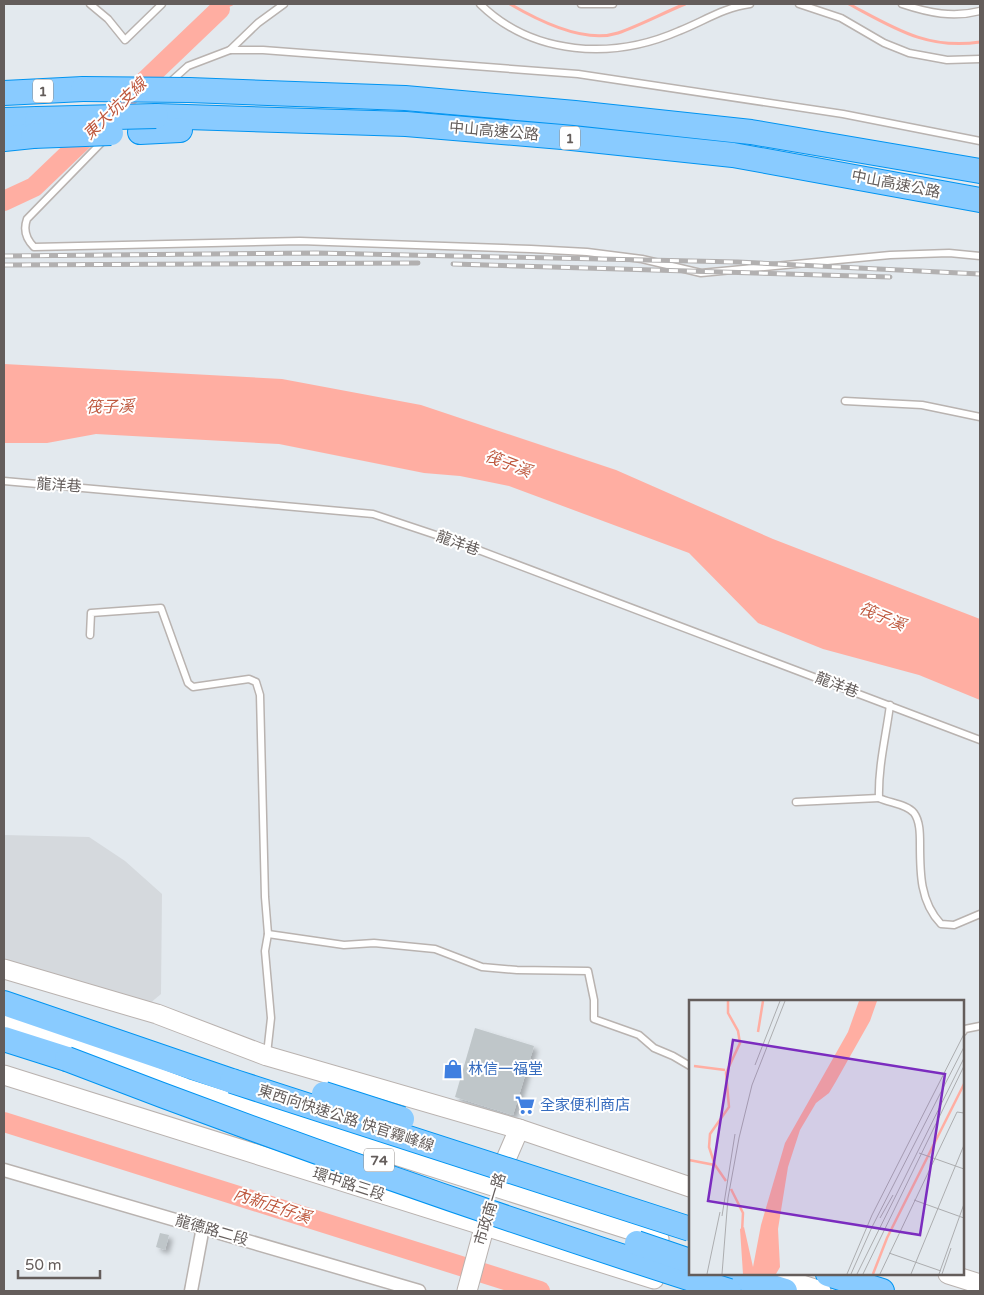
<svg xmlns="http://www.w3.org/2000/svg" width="984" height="1295" font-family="'Varela Round','Noto Sans TC',sans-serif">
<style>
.industrial{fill:#d5d9dd}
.water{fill:#ffaea2}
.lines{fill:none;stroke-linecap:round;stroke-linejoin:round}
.stream{stroke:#ffaea2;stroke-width:3}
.river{stroke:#ffaea2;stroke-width:20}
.building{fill:#bfc6c9;filter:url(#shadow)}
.lane-casing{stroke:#b9b3b0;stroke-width:9}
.street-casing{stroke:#b9b3b0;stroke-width:15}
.secondary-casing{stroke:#b9b2af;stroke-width:21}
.highway-casing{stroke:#0094f1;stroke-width:26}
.lane{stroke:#fff;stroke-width:6}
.street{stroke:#fff;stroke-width:12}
.secondary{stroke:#fff;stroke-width:19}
.highway{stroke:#89cbff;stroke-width:24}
.rail-casing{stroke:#b2b0b0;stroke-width:5}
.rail{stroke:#fff;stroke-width:3;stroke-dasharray:9;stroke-linecap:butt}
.highway-bridge-casing{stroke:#0094f1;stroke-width:26;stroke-linecap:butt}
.highway-bridge{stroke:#89cbff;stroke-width:24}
.labels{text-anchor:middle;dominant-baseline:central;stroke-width:4;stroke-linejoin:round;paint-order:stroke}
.shield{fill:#fff;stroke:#928e8c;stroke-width:1}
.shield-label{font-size:14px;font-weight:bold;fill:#645d5b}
.street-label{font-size:15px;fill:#645d5b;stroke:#fff}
.shop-label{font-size:15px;fill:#366cbe;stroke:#fff;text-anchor:start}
.water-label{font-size:16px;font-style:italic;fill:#be583e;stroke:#fff}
.inset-river{fill:none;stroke:#ffaea2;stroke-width:2.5}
.inset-road{fill:none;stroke:#acadaf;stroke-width:1}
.view{fill:#7b2cbf;fill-opacity:0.15;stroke:#7b2cbf;stroke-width:2.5}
.inset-edge{fill:none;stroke:#645d5b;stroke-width:2.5}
</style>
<defs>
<filter id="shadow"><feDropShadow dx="4" dy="4" stdDeviation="2.5" flood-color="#0004"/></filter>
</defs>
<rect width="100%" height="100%" fill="#e3e9ee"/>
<polygon class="industrial" points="4,835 89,837 125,861 162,894 161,994 143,1009 4,969"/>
<polygon class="water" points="4,364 282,379 421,405 616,470 773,539 980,619 980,700 919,675 823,649 758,623 689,553 509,486 460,476 424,473 279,444 96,434 47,443 4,443"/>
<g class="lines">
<g class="stream">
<polyline points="220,4 220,9 232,4"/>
<path d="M510 4C539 21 584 44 618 33 641 25 663 13 685 4"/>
<path d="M849 4C894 28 927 50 980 42"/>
</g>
<g class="river">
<polyline points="4,201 34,187 220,9"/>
<polyline points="4,1122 540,1291"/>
</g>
</g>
<g class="building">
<polygon points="475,1028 534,1046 513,1115 455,1097"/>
<polygon points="160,1233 169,1235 165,1250 156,1247"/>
</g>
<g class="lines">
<defs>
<g id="lane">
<polyline points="90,4 108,19 125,40 162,4"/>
<path d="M480 4C533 56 613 60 679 31 702 22 725 7 750 4"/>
<polyline points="581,4 613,4"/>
<polyline points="799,4 841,18 884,43 909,53 947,60 980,59"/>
<path d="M902 4C929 13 953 18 980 11"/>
<polyline points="230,50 263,50 578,74 843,114 980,141"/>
<polyline points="169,83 188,66 230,50 258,23 284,4"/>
<path d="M103 141 27 219C23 230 26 239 34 247L300 241 531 249 587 252 642 259 701 273 890 255 949 253 980 256"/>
<polyline points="845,401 922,405 980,417"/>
<polyline points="4,481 373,514 460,543 980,740"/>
<polyline points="90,635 91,613 161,608 188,683 193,687 249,679 256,682 260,695 265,897 268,934 265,951 271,1018 267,1054"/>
<path d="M890 705C886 736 878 767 879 798 889 803 907 804 914 813 920 821 920 834 920 844 920 873 920 902 941 924L954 925 980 914"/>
<polyline points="796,802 879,798"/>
<polyline points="268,934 344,945 374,943 435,949 482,967 517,970 588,971 594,1000 594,1019 639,1035 654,1048 673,1056 690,1066"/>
<polyline points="963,1032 965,1029 980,1026"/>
</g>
<g id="street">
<polyline points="4,1170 419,1291"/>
<polyline points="191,1291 203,1227"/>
</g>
<g id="secondary">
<polyline points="4,969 157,1014 267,1056 519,1129 690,1187"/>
<polyline points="4,1020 185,1088 659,1239"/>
<polyline points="4,1075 654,1279"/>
<polyline points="497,1180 519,1129"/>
<polyline points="768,1274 821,1291"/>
<polyline points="948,1274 980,1284"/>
<polyline points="467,1291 487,1217"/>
</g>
<g id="highway">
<polyline points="189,90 405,98 575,113 751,132 980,171"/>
<polyline points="4,93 83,89"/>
<polyline points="156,116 406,124 562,137 733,155 980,200"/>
<polyline points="4,120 37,119"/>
<polyline points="140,132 180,130"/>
<polyline points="4,139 33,136"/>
<polyline points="4,1003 232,1081"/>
<polyline points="4,1039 67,1059"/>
<polyline points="731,1274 785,1291"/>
<polyline points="828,1274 882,1291"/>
</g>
</defs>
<use href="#lane" class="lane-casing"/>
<use href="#street" class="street-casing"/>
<use href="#secondary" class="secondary-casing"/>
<use href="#highway" class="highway-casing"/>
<use href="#lane" class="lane"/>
<use href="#street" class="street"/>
<use href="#secondary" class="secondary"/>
<use href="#highway" class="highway"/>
<defs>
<g id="rail">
<polyline points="4,256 317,253 738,262 980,274"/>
<polyline points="453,264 890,277"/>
<polyline points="4,265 418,263"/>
</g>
</defs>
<use href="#rail" class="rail-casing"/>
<use href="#rail" class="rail"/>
<defs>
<g id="highway-bridge">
<polyline points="83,89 189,90"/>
<polyline points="37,119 156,116"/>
<polyline points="33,136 111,133"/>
<path d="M67 1059C285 1143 506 1220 729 1291"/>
<polyline points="232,1081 690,1229"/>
<polyline points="324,1094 402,1119"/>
<polyline points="637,1243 690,1261"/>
</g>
</defs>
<use href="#highway-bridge" class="highway-bridge-casing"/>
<use href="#highway-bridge" class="highway-bridge"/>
</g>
<defs>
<symbol id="shop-bare" viewBox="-9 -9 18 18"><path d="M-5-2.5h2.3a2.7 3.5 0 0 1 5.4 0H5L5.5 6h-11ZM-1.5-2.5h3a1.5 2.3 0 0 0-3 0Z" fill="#3f7fe0" stroke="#fff" stroke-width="2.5" paint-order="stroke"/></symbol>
<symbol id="supermarket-bare" viewBox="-9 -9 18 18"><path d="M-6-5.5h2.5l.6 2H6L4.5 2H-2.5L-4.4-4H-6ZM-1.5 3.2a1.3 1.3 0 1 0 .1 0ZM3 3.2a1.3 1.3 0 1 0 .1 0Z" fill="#3f7fe0" stroke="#fff" stroke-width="2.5" paint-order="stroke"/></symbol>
</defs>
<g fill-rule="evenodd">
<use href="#shop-bare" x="439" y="1055" width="28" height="28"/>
<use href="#supermarket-bare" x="511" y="1091" width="28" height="28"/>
</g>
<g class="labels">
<g class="shield">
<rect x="33" y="79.5" width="20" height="23" rx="4"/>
<rect x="560" y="126.5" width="20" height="23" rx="4"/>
<rect x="364" y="1148.5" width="30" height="23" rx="4"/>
</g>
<g class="shield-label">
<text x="43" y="91">1</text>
<text x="570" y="138">1</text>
<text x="379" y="1160">74</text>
</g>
<g class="street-label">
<text transform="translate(494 131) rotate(5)">中山高速公路</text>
<text transform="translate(896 184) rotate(11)">中山高速公路</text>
<text transform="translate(59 485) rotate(4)">龍洋巷</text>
<text transform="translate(458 543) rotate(20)">龍洋巷</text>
<text transform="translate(837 685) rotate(21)">龍洋巷</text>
<text transform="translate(346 1118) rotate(18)">東西向快速公路 快官霧峰線</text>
<text transform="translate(349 1184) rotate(18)">環中路三段</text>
<text transform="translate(490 1209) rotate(-73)">市政南一路</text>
<text transform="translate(212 1230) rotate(16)">龍德路二段</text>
</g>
<g class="shop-label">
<text x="468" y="1069">林信一福堂</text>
<text x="540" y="1105">全家便利商店</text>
</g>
<g class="water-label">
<text transform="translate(115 109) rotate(-44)">東大坑支線</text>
<text transform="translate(110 407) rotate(-1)">筏子溪</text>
<text transform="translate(508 464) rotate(21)">筏子溪</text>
<text transform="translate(882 617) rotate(23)">筏子溪</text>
<text transform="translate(272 1206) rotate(18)">內新庄仔溪</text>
</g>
</g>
<g transform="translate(689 1000)">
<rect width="275" height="275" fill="#e3e9ee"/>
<path d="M170 1H188L181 21 146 83 140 93 127 103 111 130 99 167 89 229 91 267 87 274H54L51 229 55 227 64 267 72 225 96 143 159 32Z" fill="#ffaea2"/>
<path class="inset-river" d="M69 32 74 1M5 66 36 70M0 160 26 165 20 147 21 134 40 107 37 73 51 43 49 31 39 13V1M26 165 37 181M42 189 54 213 53 232M184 274 198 238 275 84"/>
<path class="inset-road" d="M66 65 91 1M230 153 275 169M225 200 275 218M33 216 46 134M191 218 204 195M200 253 252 271M18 274 31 212M33 274 39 198 50 138 63 85 96 1M158 274 183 215 275 34M162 274 183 227 275 47M168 274 275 58M174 274 275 66M191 274 268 112 275 113M222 274 275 145M250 274 275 204M253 274 262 248"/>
<path class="view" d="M44 40 256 74 231 235 19 201Z"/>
<rect width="275" height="275" class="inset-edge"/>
</g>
<rect width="984" height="1295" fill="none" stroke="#645d5b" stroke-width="10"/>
<path d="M18 1270v8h82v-8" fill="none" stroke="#645d5b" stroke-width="2.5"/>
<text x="25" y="1270" font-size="15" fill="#645d5b" stroke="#ffffff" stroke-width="4" paint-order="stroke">50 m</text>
</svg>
